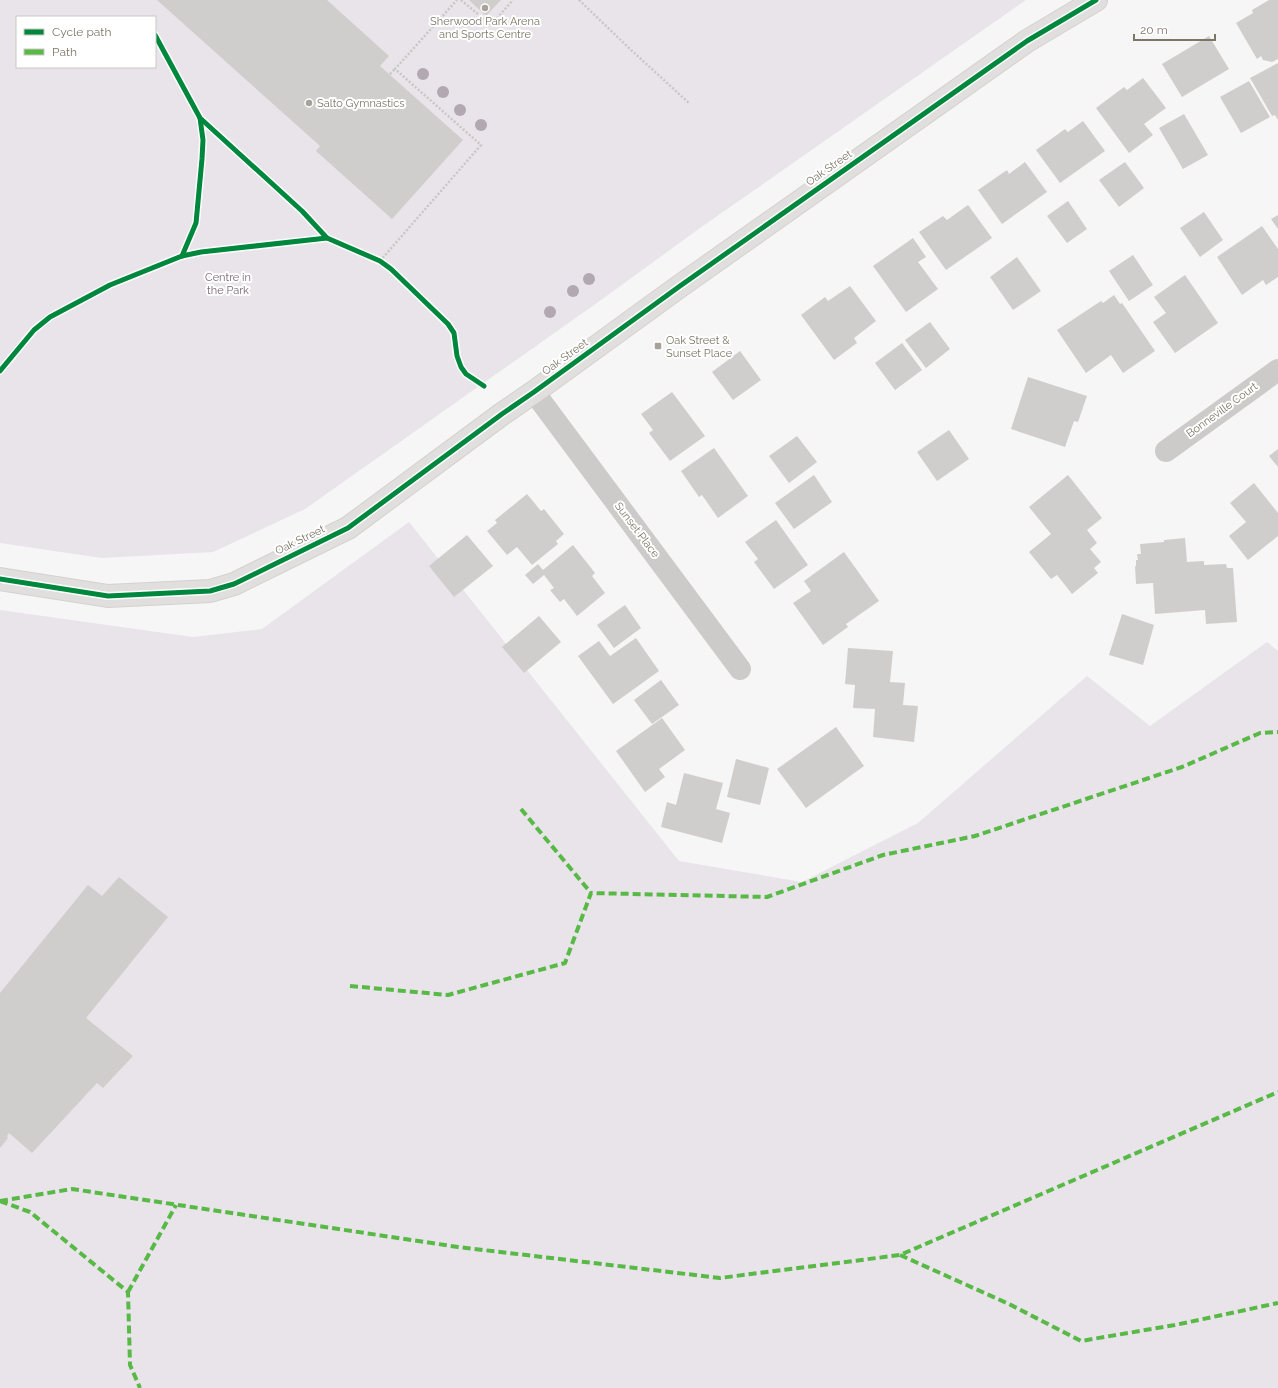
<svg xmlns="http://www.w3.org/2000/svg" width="1278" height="1388" font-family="Raleway,sans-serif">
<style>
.green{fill:#e8e4e9;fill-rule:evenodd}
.building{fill:#d0cecd}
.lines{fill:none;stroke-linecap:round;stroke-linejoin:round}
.secondary-casing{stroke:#d3d2d1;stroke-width:24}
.path{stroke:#c8c7c6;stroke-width:2.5;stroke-dasharray:2 2;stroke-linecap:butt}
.street{stroke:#cccbc9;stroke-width:22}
.secondary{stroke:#e0dfde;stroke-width:22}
.quiet{stroke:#58b947;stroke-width:4;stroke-dasharray:8 4;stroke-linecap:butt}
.cycleway-casing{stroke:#fff;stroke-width:8}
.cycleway{stroke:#00873e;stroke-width:5}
.tree{fill:#b2a8b2}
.poi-dot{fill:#a7a398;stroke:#fff;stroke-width:1.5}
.labels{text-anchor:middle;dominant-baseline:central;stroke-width:4;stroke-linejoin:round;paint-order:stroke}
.poi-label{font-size:11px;fill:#7d7666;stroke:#fff;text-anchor:start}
.street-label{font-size:11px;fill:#7d7666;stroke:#fff}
.park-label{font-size:11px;fill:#7a687a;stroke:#fff}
</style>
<rect width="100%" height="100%" fill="#f6f6f6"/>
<g class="green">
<path d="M0 0H1026L700 228 601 300 305 509 213 552 102 558 0 543ZM17 17H155V67H17Z"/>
<polygon points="409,522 679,861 802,882 918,823 1087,676 1150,726 1267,642 1278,651 1278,1388 0,1388 0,610 193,637 262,629"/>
</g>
<g class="building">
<polygon points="157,0 327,0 389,56 380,66 463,140 392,219 316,151 320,146"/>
<polygon points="469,0 501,0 486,16"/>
<polygon points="1269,0 1278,0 1278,59 1272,62 1263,60 1261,56 1257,59 1236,23 1253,13 1252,10"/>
<polygon points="1209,36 1229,69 1182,97 1162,64"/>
<polygon points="1278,63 1278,120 1275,115 1272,116 1250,78"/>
<polygon points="1143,78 1166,108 1144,124 1153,135 1129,153 1096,108 1124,87 1127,90"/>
<polygon points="1249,81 1270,117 1241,133 1220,97"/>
<polygon points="1184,114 1208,155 1183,169 1159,128"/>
<polygon points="1083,121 1105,151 1060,183 1036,150 1065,129 1068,132"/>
<polygon points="1025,162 1047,192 1002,224 978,190 1007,170 1009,174"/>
<polygon points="1125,162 1144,188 1119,207 1099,180"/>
<polygon points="1068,201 1087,229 1067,243 1047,216"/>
<polygon points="968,205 992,238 946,270 919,232 943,216 947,220"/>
<polygon points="1204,212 1223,240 1200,257 1180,228"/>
<polygon points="1278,215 1278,229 1271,219"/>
<polygon points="1262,226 1278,249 1278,277 1266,285 1263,280 1242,295 1217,257"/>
<polygon points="913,238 926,257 918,262 938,289 906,312 873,266"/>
<polygon points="1133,255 1153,285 1129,301 1109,271"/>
<polygon points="1017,257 1041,291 1013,310 990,277"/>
<polygon points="1185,275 1218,323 1175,353 1153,322 1166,313 1154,297"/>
<polygon points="850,286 876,321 854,338 857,343 834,360 801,315 825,297 828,301"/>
<polygon points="1114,295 1120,304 1122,303 1155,351 1123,373 1111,355 1086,373 1057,330 1101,301 1103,303"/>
<polygon points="930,322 950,349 926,368 905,340"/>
<polygon points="902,343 922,370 895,390 875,363"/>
<polygon points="740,351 761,380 733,400 712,372"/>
<polygon points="1028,377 1087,396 1078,422 1074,421 1065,447 1011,429"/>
<polygon points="672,392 705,436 670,461 649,433 653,430 641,414"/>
<polygon points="949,430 969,459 937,481 917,452"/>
<polygon points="797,436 817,462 789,483 769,456"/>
<polygon points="714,448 748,496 718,518 702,495 699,497 681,471"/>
<polygon points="1278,449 1278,467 1269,456"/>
<polygon points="814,475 832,502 794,529 775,503"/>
<polygon points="1068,475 1102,518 1087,530 1097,543 1090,549 1101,562 1094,568 1098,573 1072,594 1057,575 1051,579 1029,552 1051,534 1029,507"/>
<polygon points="1254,483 1278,513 1278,536 1248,560 1229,536 1246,522 1230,503"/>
<polygon points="527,494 541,511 544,509 564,534 556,541 558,544 532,565 517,547 507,555 487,531 497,523 495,520"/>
<polygon points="776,520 808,565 774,589 754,562 758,559 745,542"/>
<polygon points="467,535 493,566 454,597 429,566"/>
<polygon points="1185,538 1187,562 1204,561 1204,565 1226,564 1227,568 1233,568 1237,622 1206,624 1205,610 1155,614 1153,583 1136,584 1135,566 1136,566 1136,560 1138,560 1137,554 1141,554 1140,544 1164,542 1164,540"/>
<polygon points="573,545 595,573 592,576 605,593 577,616 564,599 560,602 550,590 554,588 544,575 533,584 525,575 538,564 543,570"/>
<polygon points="844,552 879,601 846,624 848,627 823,645 793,603 811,591 804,581"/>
<polygon points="625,605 641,628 614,648 597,625"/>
<polygon points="1122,614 1154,625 1143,665 1109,655"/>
<polygon points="539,616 561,642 524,673 502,647"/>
<polygon points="636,638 659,671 613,704 578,656 599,641 610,656"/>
<polygon points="848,648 893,651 890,682 905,683 903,705 918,706 914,742 873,737 875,709 853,708 855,685 845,684"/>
<polygon points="661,680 679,705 652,724 634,700"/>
<polygon points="662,718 685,750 659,769 665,777 645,792 616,751"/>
<polygon points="836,727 864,766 806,808 777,769"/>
<polygon points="736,759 769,768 760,805 727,797"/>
<polygon points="684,773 723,783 716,809 730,813 722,843 661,827 667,802 676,805"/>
<polygon points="119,877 168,917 86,1018 133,1056 103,1088 97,1083 32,1153 9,1133 7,1136 8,1138 0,1148 0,993 88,885 102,896"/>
</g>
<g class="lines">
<defs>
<polyline id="secondary" points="0,579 108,596 210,591 234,584 348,528 502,414 534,392 680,286 1027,41 1096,0"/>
</defs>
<use href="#secondary" class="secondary-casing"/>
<g class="path">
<polyline points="461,0 491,25 513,0"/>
<polyline points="579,0 630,49 690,104"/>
<polyline points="390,74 395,69"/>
<polyline points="380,261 481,145 395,69 457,0"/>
</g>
<g class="street">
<polyline points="534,392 740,669"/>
<polyline points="1166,451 1278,370"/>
</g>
<use href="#secondary" class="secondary"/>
<g class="quiet">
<polyline points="521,809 591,893"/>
<polyline points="350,986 448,995 565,963 591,893 767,897 883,855 975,836 1182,767 1260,733 1278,732"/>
<polyline points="0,1201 72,1189 458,1247 720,1278 900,1255 1278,1092"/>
<polyline points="0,1201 30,1212 128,1292 130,1365 140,1388"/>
<polyline points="900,1255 1009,1304 1081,1341 1175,1325 1278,1303"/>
<polyline points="128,1292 176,1205"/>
</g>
<defs>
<g id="cycleway">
<polyline points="155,35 200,118 302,211 327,238 380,261 391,269 448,324 454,333 457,356 461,367 466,374 484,386"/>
<polyline points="182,256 196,223 202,159 203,140 200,118"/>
<polyline points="0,371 34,330 50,317 110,285 182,256 201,252 327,238"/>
<polyline points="0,579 108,596 210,591 234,584 348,528 502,414 534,392 680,286 1027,41 1096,0"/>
</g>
</defs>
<use href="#cycleway" class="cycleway-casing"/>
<use href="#cycleway" class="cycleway"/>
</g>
<g class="tree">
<circle cx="423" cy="74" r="6"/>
<circle cx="443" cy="92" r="6"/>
<circle cx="460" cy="110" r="6"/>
<circle cx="481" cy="125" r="6"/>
<circle cx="589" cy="279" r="6"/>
<circle cx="573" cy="291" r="6"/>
<circle cx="550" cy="312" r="6"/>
</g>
<g class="poi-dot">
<circle cx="485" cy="8" r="4"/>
<circle cx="309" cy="103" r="4"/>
<rect x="654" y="342" width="8" height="8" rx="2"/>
</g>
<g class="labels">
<g class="poi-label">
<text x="485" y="21" text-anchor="middle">Sherwood Park Arena<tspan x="485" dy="13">and Sports Centre</tspan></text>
<text x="317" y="103">Salto Gymnastics</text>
<text x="666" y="340">Oak Street &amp;<tspan x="666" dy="13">Sunset Place</tspan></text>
</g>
<g class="street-label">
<text transform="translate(829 168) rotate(-35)">Oak Street</text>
<text transform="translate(565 357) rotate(-36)">Oak Street</text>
<text transform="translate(1222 410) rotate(-36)">Bonneville Court</text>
<text transform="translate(637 530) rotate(53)">Sunset Place</text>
<text transform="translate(300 540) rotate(-26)">Oak Street</text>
</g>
<g class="park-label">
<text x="228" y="277">Centre in<tspan x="228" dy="13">the Park</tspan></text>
</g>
</g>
<rect x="16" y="16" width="140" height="52" fill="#ffffff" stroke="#cbc8c2"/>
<rect x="24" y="29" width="20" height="6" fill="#00873e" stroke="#cbc8c2"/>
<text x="52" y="36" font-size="12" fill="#7d7666">Cycle path</text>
<rect x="24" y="49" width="20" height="6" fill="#58b947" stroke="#cbc8c2"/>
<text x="52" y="56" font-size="12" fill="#7d7666">Path</text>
<path d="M1134 34v6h81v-6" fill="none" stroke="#7d7666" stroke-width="2"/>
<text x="1140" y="34" font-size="12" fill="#7d7666" stroke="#ffffff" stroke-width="3" paint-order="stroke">20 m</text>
</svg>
